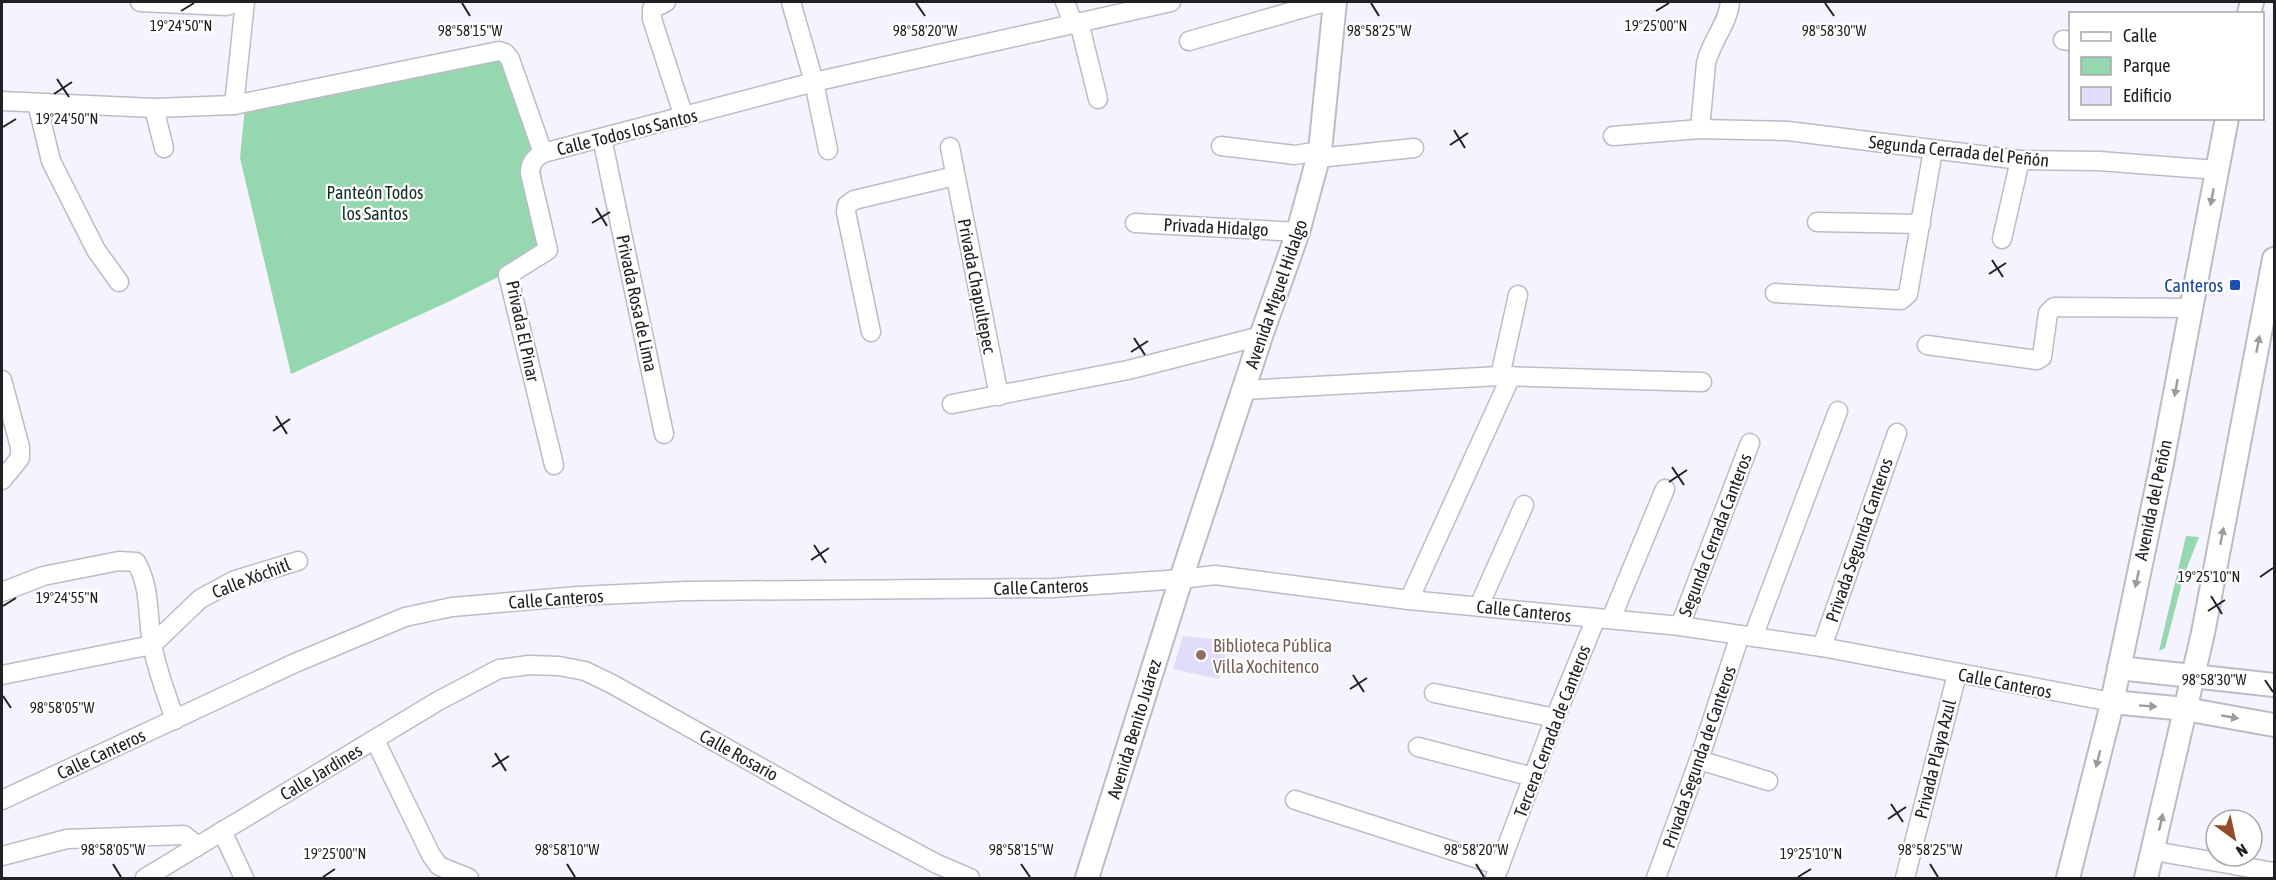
<svg xmlns="http://www.w3.org/2000/svg" width="2276" height="880" font-family="'Asap Condensed',sans-serif">
<style>
.green{fill:#95d8af}
.building{fill:#e1dcf9}
.lines{fill:none;stroke-linecap:round;stroke-linejoin:round}
.minor-casing{stroke:#bdbbc7;stroke-width:21}
.major-casing{stroke:#bdbbc7;stroke-width:26}
.minor{stroke:#fff;stroke-width:18}
.major{stroke:#fff;stroke-width:22}
.oneway{fill:#9b9b9d}
.ticks{fill:none;stroke:#212025;stroke-width:2}
.transit-dot{fill:#1a4fb4;stroke:#fff;stroke-width:2}
.education-dot{fill:#8d6e63;stroke:#fff;stroke-width:2}
.labels{text-anchor:middle;dominant-baseline:central;stroke-width:4.5;stroke-linejoin:round;paint-order:stroke}
.street-label{font-size:18px;fill:#212025;stroke:#fff}
.park-label{font-size:18px;fill:#10311f;stroke:#fff}
.transit-label{font-size:18px;fill:#164399;stroke:#fff;text-anchor:end}
.education-label{font-size:18px;fill:#785e54;stroke:#fff;text-anchor:start}
.ticks-label{font-size:15px;text-anchor:middle;fill:#212025;stroke:#fff;stroke-width:4.5;stroke-linejoin:round;paint-order:stroke}
</style>
<rect width="100%" height="100%" fill="#f5f3fd"/>
<g class="green">
<polygon points="505,53 543,153 541,171 550,251 450,301 291,374 240,158 245,106"/>
<polygon points="2186,536 2199,537 2184,575 2165,648 2159,651"/>
</g>
<polygon class="building" points="1183,636 1229,641 1219,679 1173,669"/>
<g class="lines">
<defs>
<g id="minor">
<polyline points="140,2 226,6 240,2"/>
<polyline points="666,2 652,9 652,19 684,117"/>
<polyline points="791,2 814,82 828,150"/>
<polyline points="1065,2 1073,23"/>
<polyline points="1079,22 1098,99"/>
<polyline points="2063,40 2070,41"/>
<polyline points="1189,41 1325,2"/>
<polyline points="2,101 154,108 234,105 499,51 505,53 510,59 543,153"/>
<polyline points="37,103 51,161 96,250 119,282"/>
<polyline points="234,105 245,2"/>
<polyline points="154,108 164,148"/>
<path d="M1700 129 1706 63C1711 41 1728 24 1730 2"/>
<polyline points="1613,136 1700,129 1788,131 2020,160 2099,161 2217,170"/>
<polyline points="602,138 664,434"/>
<polyline points="1221,146 1295,155 1320,151"/>
<polyline points="950,147 999,396"/>
<polyline points="1318,158 1414,148"/>
<polyline points="1817,222 1921,224"/>
<polyline points="1135,223 1298,232"/>
<polyline points="2002,239 2020,160"/>
<polyline points="1775,293 1901,300 1908,294 1933,150"/>
<polyline points="871,332 846,212 847,205 854,200 955,176"/>
<polyline points="1927,345 2037,360 2042,357 2048,313 2054,307 2191,308"/>
<polyline points="1500,376 1518,295"/>
<polyline points="2,380 20,447 20,458 2,480"/>
<polyline points="1244,390 1500,376 1702,382"/>
<polyline points="952,404 1128,370 1261,336"/>
<path d="M554 465 508 275 548 250 530 173C530 163 535 158 543 153L814 82 1171 2"/>
<path d="M2 592 43 576 119 561 136 562C151 588 147 615 152 643 156 669 167 695 175 720"/>
<polyline points="1409,600 1511,376"/>
<polyline points="1479,606 1524,505"/>
<polyline points="1611,619 1665,489"/>
<polyline points="1680,626 1750,443"/>
<polyline points="1753,637 1838,411"/>
<polyline points="1822,647 1897,433"/>
<polyline points="2,675 152,645 200,599 235,580 298,561"/>
<polyline points="1434,693 1555,718"/>
<polyline points="375,740 431,855 439,866 469,878"/>
<polyline points="1418,747 1533,777"/>
<polyline points="1699,760 1768,781"/>
<polyline points="2,800 295,663 405,617 452,607 578,596 686,591 1053,588 1181,579 1215,575 1409,600 1680,626 1822,647 2112,702"/>
<polyline points="1295,800 1500,866"/>
<polyline points="222,831 244,878"/>
<polyline points="2154,851 2274,872"/>
<polyline points="2,856 67,839 184,835 198,846"/>
<polyline points="145,878 438,701 499,669 529,665 559,666 585,671 612,684 851,818 937,864 970,878"/>
<polyline points="1495,878 1555,718 1596,618"/>
<polyline points="1656,878 1699,760 1740,635"/>
<polyline points="1905,878 1957,674"/>
</g>
<g id="major">
<polyline points="2249,14 2252,2"/>
<polyline points="2119,668 2274,685"/>
<polyline points="2112,702 2185,709 2274,725"/>
<polyline points="1087,878 1181,579 1261,336 1298,232 1320,151 1335,2"/>
<polyline points="2068,878 2110,712 2161,468 2227,118"/>
<polyline points="2146,878 2203,633 2274,259"/>
</g>
</defs>
<use href="#minor" class="minor-casing"/>
<use href="#major" class="major-casing"/>
<use href="#minor" class="minor"/>
<use href="#major" class="major"/>
</g>
<defs><path id="oneway-solid" d="M-6-.8H1V-3.2L6.5 0L1 3.2V.8H-6Z" transform="scale(1.5)"/></defs>
<g class="oneway">
<use href="#oneway-solid" transform="translate(2212 197) rotate(101)"/>
<use href="#oneway-solid" transform="translate(2258 344) rotate(-79)"/>
<use href="#oneway-solid" transform="translate(2176 388) rotate(100)"/>
<use href="#oneway-solid" transform="translate(2222 536) rotate(-79)"/>
<use href="#oneway-solid" transform="translate(2137 579) rotate(102)"/>
<use href="#oneway-solid" transform="translate(2148 706) rotate(4)"/>
<use href="#oneway-solid" transform="translate(2230 717) rotate(10)"/>
<use href="#oneway-solid" transform="translate(2098 759) rotate(104)"/>
<use href="#oneway-solid" transform="translate(2161 822) rotate(-77)"/>
</g>
<path class="ticks" d="M462 3 470 16M916 3 925 16M1371 3 1379 16M1825 3 1834 16M181 11 194 3M1656 11 1669 3M57 79 69 97M54 94 72 82M3 127 16 119M1454 130 1465 148M1450 145 1468 133M596 208 607 226M592 223 610 212M1992 260 2003 277M1989 274 2006 263M1134 338 1145 355M1131 352 1148 341M276 416 287 434M273 431 290 419M1672 467 1684 485M1669 482 1687 470M814 545 826 563M811 560 829 548M2260 577 2273 568M2211 596 2222 614M3 606 16 598M2208 611 2225 600M1353 675 1364 692M2265 680 2273 692M1350 689 1367 678M3 696 11 708M495 753 506 771M492 767 509 756M1891 804 1903 822M1888 819 1906 807M113 864 121 877M567 864 575 877M1021 864 1030 877M1476 864 1484 877M1930 864 1938 877M323 877 335 869M1798 877 1811 869"/>
<rect class="transit-dot" x="2229" y="279" width="12" height="12" rx="3"/>
<circle class="education-dot" cx="1201" cy="655" r="6"/>
<g class="labels">
<g class="street-label">
<text transform="translate(627 132) rotate(-14)">Calle Todos los Santos</text>
<text transform="translate(1959 151) rotate(6)">Segunda Cerrada del Peñón</text>
<text transform="translate(1216 227) rotate(3)">Privada Hidalgo</text>
<text transform="translate(977 286) rotate(79)">Privada Chapultepec</text>
<text transform="translate(1276 294) rotate(-71)">Avenida Miguel Hidalgo</text>
<text transform="translate(637 303) rotate(78)">Privada Rosa de Lima</text>
<text transform="translate(523 331) rotate(78)">Privada El Pinar</text>
<text transform="translate(2153 500) rotate(-78)">Avenida del Peñón</text>
<text transform="translate(1715 535) rotate(-69)">Segunda Cerrada Canteros</text>
<text transform="translate(1859 540) rotate(-71)">Privada Segunda Canteros</text>
<text transform="translate(251 578) rotate(-21)">Calle Xóchitl</text>
<text transform="translate(1041 587) rotate(-2)">Calle Canteros</text>
<text transform="translate(556 599) rotate(-4)">Calle Canteros</text>
<text transform="translate(1524 611) rotate(6)">Calle Canteros</text>
<text transform="translate(2005 683) rotate(11)">Calle Canteros</text>
<text transform="translate(1134 729) rotate(-73)">Avenida Benito Juárez</text>
<text transform="translate(1552 731) rotate(-69)">Tercera Cerrada de Canteros</text>
<text transform="translate(101 754) rotate(-25)">Calle Canteros</text>
<text transform="translate(739 755) rotate(29)">Calle Rosario</text>
<text transform="translate(1699 757) rotate(-71)">Privada Segunda de Canteros</text>
<text transform="translate(1935 759) rotate(-76)">Privada Playa Azul</text>
<text transform="translate(321 772) rotate(-31)">Calle Jardines</text>
</g>
<g class="park-label">
<text x="375" y="192">Panteón Todos<tspan x="375" dy="21">los Santos</tspan></text>
</g>
<g class="transit-label">
<text x="2223" y="285">Canteros</text>
</g>
<g class="education-label">
<text x="1213" y="645">Biblioteca Pública<tspan x="1213" dy="21">Villa Xochitenco</tspan></text>
</g>
</g>
<g class="ticks-label">
<text x="181" y="31">19°24'50"N</text>
<text x="1656" y="31">19°25'00"N</text>
<text x="470" y="36">98°58'15"W</text>
<text x="925" y="36">98°58'20"W</text>
<text x="1379" y="36">98°58'25"W</text>
<text x="1834" y="36">98°58'30"W</text>
<text x="67" y="124">19°24'50"N</text>
<text x="2209" y="582">19°25'10"N</text>
<text x="67" y="603">19°24'55"N</text>
<text x="2214" y="685">98°58'30"W</text>
<text x="62" y="713">98°58'05"W</text>
<text x="113" y="855">98°58'05"W</text>
<text x="567" y="855">98°58'10"W</text>
<text x="1021" y="855">98°58'15"W</text>
<text x="1476" y="855">98°58'20"W</text>
<text x="1930" y="855">98°58'25"W</text>
<text x="335" y="859">19°25'00"N</text>
<text x="1811" y="859">19°25'10"N</text>
</g>
<rect width="2276" height="880" fill="none" stroke="#212025" stroke-width="6"/>
<rect x="2069" y="12" width="195" height="108" fill="#ffffff" stroke="#a6a6a8" stroke-width="1.5"/>
<rect x="2081" y="32" width="30" height="9" fill="#ffffff" stroke="#a6a6a8" stroke-width="1.5"/>
<text x="2123" y="42" font-size="18" fill="#212025">Calle</text>
<rect x="2081" y="57" width="30" height="18" fill="#95d8af" stroke="#a6a6a8" stroke-width="1.5"/>
<text x="2123" y="72" font-size="18" fill="#212025">Parque</text>
<rect x="2081" y="87" width="30" height="18" fill="#e1dcf9" stroke="#a6a6a8" stroke-width="1.5"/>
<text x="2123" y="102" font-size="18" fill="#212025">Edificio</text>
<g transform="translate(2234 838) rotate(147)"><circle r="28" fill="#ffffff" stroke="#a6a6a8" stroke-width="1.5"/>
<path d="M0-4.5L10 22L0 15L-10 22Z" fill="#944c29"/>
<text y="-9" font-size="16" font-weight="bold" text-anchor="middle" fill="#212025">N</text>
</g>
</svg>
